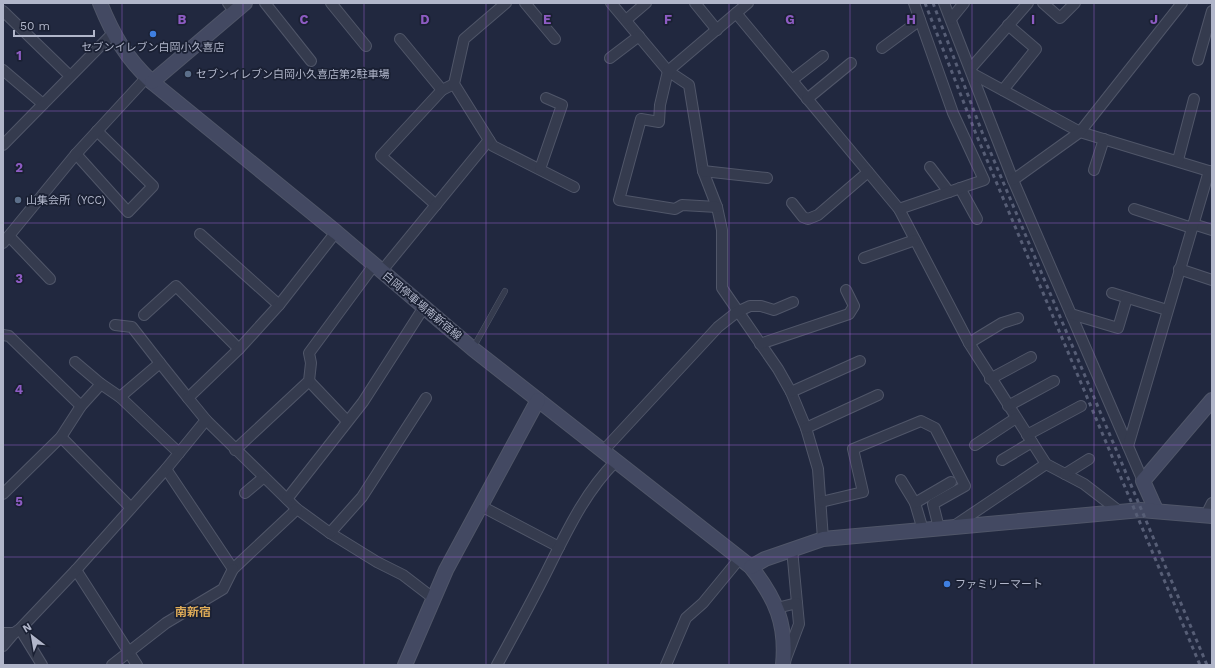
<svg xmlns="http://www.w3.org/2000/svg" width="1215" height="668" font-family="'Work Sans','Noto Sans JP',sans-serif">
<style>
.lines{fill:none;stroke-linecap:round;stroke-linejoin:round}
.lane-casing{stroke:#505669;stroke-width:6}
.street-casing{stroke:#505669;stroke-width:12}
.secondary-casing{stroke:#505669;stroke-width:16}
.lane{stroke:#353b4e;stroke-width:5}
.street{stroke:#353b4e;stroke-width:10}
.secondary{stroke:#434962;stroke-width:14}
.rail{stroke:#575e76;stroke-width:3;stroke-dasharray:4 4;stroke-linecap:butt}
.grid{fill:none;stroke:#8e5cc3;stroke-width:1;stroke-opacity:0.55}
.shop-dot{fill:#3f7fe0;stroke:#1a2033;stroke-width:1.5}
.service-dot{fill:#5c6f8a;stroke:#1a2033;stroke-width:1.5}
.labels{text-anchor:middle;dominant-baseline:central;stroke-width:3.5;stroke-linejoin:round;paint-order:stroke}
.poi-label{font-size:11px;fill:#b1b6ca;stroke:#1a2033;text-anchor:start}
.street-label{font-size:11px;fill:#b1b6ca;stroke:#1a2033}
.neighbourhood-label{font-size:12px;font-weight:bold;fill:#deab58;stroke:#1a2033}
.grid-label{font-size:13px;text-anchor:middle;font-weight:bold;fill:#8e5cc3;stroke:#1a2033;stroke-width:3.5;stroke-linejoin:round;paint-order:stroke}
</style>
<rect width="100%" height="100%" fill="#21283f"/>
<g class="lines">
<defs>
<polyline id="lane" points="473,348 505,291"/>
<g id="street">
<polyline points="228,3 235,12"/>
<polyline points="265,3 311,61"/>
<polyline points="331,3 366,46"/>
<polyline points="525,3 555,39"/>
<polyline points="611,3 668,71 689,85 703,171 717,207 722,230 722,288 778,369 791,392 806,428 818,469 823,539"/>
<polyline points="695,3 717,30"/>
<polyline points="944,3 1013,180 1143,481"/>
<polyline points="1043,3 1060,18 1075,3"/>
<polyline points="3,11 70,76"/>
<polyline points="736,13 899,209 969,343 1046,464 1084,484 1119,511"/>
<polyline points="951,19 964,3"/>
<polyline points="626,20 646,3"/>
<polyline points="400,39 442,90"/>
<polyline points="882,48 920,20"/>
<polyline points="610,58 639,36"/>
<polyline points="1198,60 1212,11"/>
<polyline points="971,68 1028,3"/>
<polyline points="3,70 43,104"/>
<polyline points="973,74 1080,132 1212,172"/>
<polyline points="792,80 823,56"/>
<polyline points="1003,90 1036,49 1008,25"/>
<polyline points="807,99 851,63"/>
<polyline points="489,140 493,146 574,187"/>
<polyline points="3,145 113,33"/>
<polyline points="76,154 128,212 153,186 97,131"/>
<polyline points="1178,160 1194,99"/>
<polyline points="930,167 949,192"/>
<polyline points="540,169 562,105 546,98"/>
<polyline points="1094,170 1104,139"/>
<polyline points="703,171 767,178"/>
<polyline points="1013,180 1080,132 1182,3"/>
<polyline points="960,188 977,219"/>
<polyline points="792,203 803,217 808,219 818,215 868,172"/>
<polyline points="436,205 381,156 442,90 454,84"/>
<polyline points="717,207 682,205 675,209 619,200 641,119 659,122 660,105 668,71 748,3"/>
<polyline points="899,209 984,180 953,113 914,3"/>
<polyline points="1134,209 1192,228"/>
<polyline points="1193,224 1212,230"/>
<polyline points="200,234 279,305"/>
<polyline points="9,236 50,279"/>
<polyline points="3,243 76,154 147,77"/>
<polyline points="864,258 915,240"/>
<polyline points="1179,269 1212,280"/>
<polyline points="381,272 489,140 454,84 464,39 506,3"/>
<polyline points="1112,293 1167,310"/>
<polyline points="1071,314 1118,328 1127,298"/>
<polyline points="144,315 176,286 239,349"/>
<polyline points="115,325 132,327 160,363"/>
<polyline points="3,335 9,336 81,406"/>
<polyline points="969,343 1002,323 1018,318"/>
<polyline points="760,344 849,314 854,306 846,290"/>
<polyline points="75,362 101,384"/>
<polyline points="990,379 1031,357"/>
<polyline points="309,381 347,421"/>
<polyline points="791,392 860,361"/>
<polyline points="120,397 179,453"/>
<polyline points="1008,406 1054,381"/>
<polyline points="206,420 297,509 330,533 377,562 403,575 433,598"/>
<polyline points="806,428 878,395"/>
<polyline points="1027,435 1081,406"/>
<polyline points="61,437 131,508"/>
<polyline points="975,445 1016,418"/>
<polyline points="1128,446 1209,171"/>
<polyline points="235,450 309,381 311,363 309,353 374,265"/>
<polyline points="603,451 718,327 737,312 750,306 761,306 774,310 793,302"/>
<polyline points="1002,460 1032,442"/>
<polyline points="166,469 233,569 297,509"/>
<polyline points="1065,474 1089,459"/>
<polyline points="901,480 915,503 923,530"/>
<polyline points="245,493 264,477"/>
<polyline points="3,494 61,437 81,406 101,384 120,397 160,363 188,398"/>
<polyline points="287,499 363,402 424,307"/>
<polyline points="821,502 863,492 853,449 921,421 935,428 965,486 933,504 939,528"/>
<polyline points="915,503 951,482"/>
<polyline points="481,506 559,547"/>
<polyline points="1206,515 1212,503"/>
<polyline points="954,526 1046,464"/>
<polyline points="330,533 362,497 426,398"/>
<polyline points="792,549 797,603"/>
<polyline points="76,570 137,665"/>
<polyline points="777,608 797,603 799,624 785,661"/>
<polyline points="20,629 42,665"/>
<polyline points="3,633 14,633 20,629 76,570 166,469 206,420 188,398 239,349 279,305 336,232"/>
<polyline points="3,646 14,633"/>
<polyline points="112,665 166,623 223,589 233,569"/>
<path d="M497 665C514 634 531 603 547 571 567 531 585 492 616 461"/>
<polyline points="666,665 686,618 703,603 740,558"/>
</g>
<g id="secondary">
<path d="M100 3C113 35 126 58 152 82L336 232 473 349 751 567C776 599 787 624 783 665"/>
<polyline points="152,82 245,3"/>
<polyline points="1156,510 1143,481 1212,400"/>
<polyline points="751,567 765,559 823,539 1141,510 1212,516"/>
<polyline points="405,665 446,570 538,400"/>
</g>
</defs>
<use href="#lane" class="lane-casing"/>
<use href="#street" class="street-casing"/>
<use href="#secondary" class="secondary-casing"/>
<use href="#lane" class="lane"/>
<use href="#street" class="street"/>
<use href="#secondary" class="secondary"/>
<g class="rail">
<polyline points="925,3 976,134 1200,665"/>
<polyline points="933,3 982,132 1207,665"/>
</g>
</g>
<path class="grid" d="M122 3V665M243 3V665M364 3V665M486 3V665M608 3V665M729 3V665M850 3V665M972 3V665M1094 3V665M3 111H1212M3 223H1212M3 334H1212M3 445H1212M3 557H1212"/>
<g class="shop-dot">
<circle cx="153" cy="34" r="4"/>
<circle cx="947" cy="584" r="4"/>
</g>
<g class="service-dot">
<circle cx="188" cy="74" r="4"/>
<circle cx="18" cy="200" r="4"/>
</g>
<g class="labels">
<g class="poi-label">
<text x="153" y="47" text-anchor="middle">セブンイレブン白岡小久喜店</text>
<text x="196" y="74">セブンイレブン白岡小久喜店第2駐車場</text>
<text x="26" y="200">山集会所（YCC)</text>
<text x="955" y="584">ファミリーマート</text>
</g>
<g class="street-label">
<text transform="translate(422 306) rotate(40)">白岡停車場南新宿線</text>
</g>
<g class="neighbourhood-label">
<text x="193" y="612">南新宿</text>
</g>
</g>
<g class="grid-label">
<text x="182" y="24">B</text>
<text x="304" y="24">C</text>
<text x="425" y="24">D</text>
<text x="547" y="24">E</text>
<text x="668" y="24">F</text>
<text x="790" y="24">G</text>
<text x="911" y="24">H</text>
<text x="1033" y="24">I</text>
<text x="1154" y="24">J</text>
<text x="19" y="60">1</text>
<text x="19" y="172">2</text>
<text x="19" y="283">3</text>
<text x="19" y="394">4</text>
<text x="19" y="506">5</text>
</g>
<rect width="1215" height="668" fill="none" stroke="#b1b6ca" stroke-width="8"/>
<g transform="translate(32 636) rotate(329)" stroke="#1a2033" stroke-width="3" paint-order="stroke">
<path d="M0-3L7 15L0 10L-7 15Z" fill="#b1b6ca"/>
<text y="-6" font-size="11" font-weight="bold" text-anchor="middle" fill="#b1b6ca">N</text>
</g>
<path d="M14 30v6h80v-6" fill="none" stroke="#b1b6ca" stroke-width="2"/>
<text x="20" y="30" font-size="12" fill="#b1b6ca" stroke="#1a2033" stroke-width="3" paint-order="stroke">50 m</text>
</svg>
